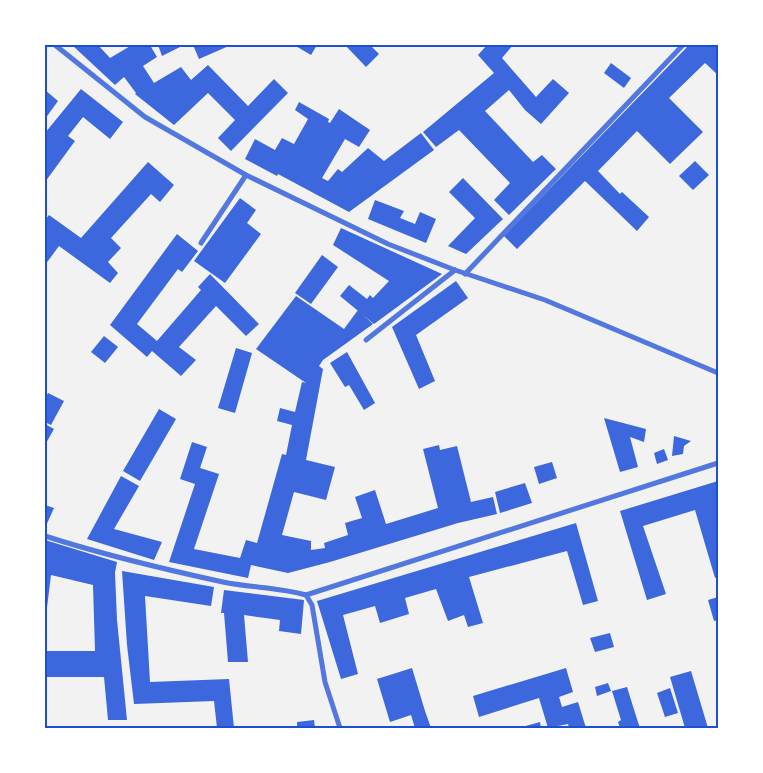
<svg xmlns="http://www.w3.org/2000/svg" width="763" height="773" font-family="Arial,sans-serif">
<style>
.building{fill:#3d67dc}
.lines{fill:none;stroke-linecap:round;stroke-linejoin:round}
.minor{stroke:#5277de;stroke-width:5}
.neatline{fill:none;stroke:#1d4ed8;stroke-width:2}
</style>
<rect width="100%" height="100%" fill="#f2f2f2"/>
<g class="building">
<polygon points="72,45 98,45 110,58 132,45 150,45 157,57 143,66 154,83 181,67 191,80 208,65 248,106 274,79 288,93 231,151 218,138 235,120 208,93 174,125 135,94 136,93 124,77 115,85"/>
<polygon points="158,45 182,45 182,46 162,56"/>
<polygon points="193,45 231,45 199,59"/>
<polygon points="294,45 317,45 311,55"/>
<polygon points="345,45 370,45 379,54 366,67"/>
<polygon points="487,45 513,45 502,58 536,97 553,79 569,93 541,124 525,110 509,90 485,111 533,162 542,155 556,169 509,215 494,200 510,183 459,130 436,147 423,132 494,73 478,55"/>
<polygon points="689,45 718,45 718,75 705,63 669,98 703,132 670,164 637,131 598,171 620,194 622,192 649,217 637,231 585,181 517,249 504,236"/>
<polygon points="611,63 631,78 624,88 604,73"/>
<polygon points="81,89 123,122 110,139 83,117 68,136 75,141 45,182 45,133"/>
<polygon points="45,90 58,101 45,119"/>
<polygon points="299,102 329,119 328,122 330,123 339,109 370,130 359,147 345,139 322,178 328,181 338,169 342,172 368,148 384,161 421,133 434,150 349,212 278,174 277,176 245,159 255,139 275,150 282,138 294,144 308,119 295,110"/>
<polygon points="695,161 709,175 693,190 679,176"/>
<polygon points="148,162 174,185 160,202 151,194 111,238 121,248 108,262 118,273 110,283 59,246 45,265 45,220 49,215 81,238"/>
<polygon points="463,178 503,219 466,254 448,246 475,218 449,192"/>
<polygon points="240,198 256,210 247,223 261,234 225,283 194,261"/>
<polygon points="375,200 404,211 400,218 415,224 420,212 436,219 426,243 368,219"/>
<polygon points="341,228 442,274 374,324 340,296 349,285 367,299 370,295 373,298 389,281 333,245"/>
<polygon points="177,234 198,251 182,272 178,269 137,324 157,341 201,290 198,287 210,274 259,324 246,336 216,306 179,347 196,360 181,376 152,351 147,357 110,325"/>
<polygon points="322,255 338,267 311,304 295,293"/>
<polygon points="456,281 468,298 416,335 435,381 419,389 392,327"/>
<polygon points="296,296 344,329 358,310 373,324 323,360 319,366 323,369 306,460 335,467 326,500 294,492 282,535 311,541 311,550 325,548 324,543 348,535 345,523 362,518 355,497 375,490 386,524 438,508 423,449 439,445 440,450 457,446 471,502 493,497 497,514 458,523 330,562 288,573 251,565 248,578 169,562 195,484 180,479 192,442 207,447 200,468 219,474 194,549 240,558 246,540 257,543 282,454 286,455 292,425 277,421 280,408 295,412 302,382 306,383 256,349"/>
<polygon points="104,336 118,347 105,363 91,352"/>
<polygon points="236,348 252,353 235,413 218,408"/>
<polygon points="347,352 375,403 364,410 349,385 345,387 330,363"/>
<polygon points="48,393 64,401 51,425 45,422 45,398"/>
<polygon points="159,409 176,419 140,481 123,471"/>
<polygon points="604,418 646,429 644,442 630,437 638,467 620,472"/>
<polygon points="45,424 54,429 45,445"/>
<polygon points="674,436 691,441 684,446 683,454 672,456"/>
<polygon points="664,449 668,460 657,464 654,453"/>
<polygon points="552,462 557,478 539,484 534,467"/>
<polygon points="121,476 139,486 114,529 162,542 154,560 87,539"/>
<polygon points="718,481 718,577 715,578 695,510 643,526 666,594 647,600 620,511"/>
<polygon points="525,483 532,503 500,513 495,492"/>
<polygon points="45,505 54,508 45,528"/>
<polygon points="576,523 598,601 583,605 567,551 469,577 483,623 468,627 464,615 448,621 436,589 405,598 409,614 380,623 375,606 343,615 358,674 341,679 317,601"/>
<polygon points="45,540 117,562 115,573 117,620 127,720 108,720 104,677 45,677 45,651 95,651 93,585 51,575 45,624"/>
<polygon points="122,571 214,587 211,606 145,596 150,682 229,679 234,728 217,728 214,701 134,704 127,645"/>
<polygon points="224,590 304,600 301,634 279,631 280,620 244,615 248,662 228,662 224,613 221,613"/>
<polygon points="718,597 718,620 714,621 708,600"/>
<polygon points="610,633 614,647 595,652 590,638"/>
<polygon points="412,668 425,711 431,728 415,728 411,715 390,722 377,679"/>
<polygon points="566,668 573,692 559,697 562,707 578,702 586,728 569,728 568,724 548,728 539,698 479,717 473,696"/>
<polygon points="691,671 708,728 685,728 670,677"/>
<polygon points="608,683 611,691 597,696 595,687"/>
<polygon points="627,687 636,716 640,728 620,728 618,722 621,720 612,691"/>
<polygon points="670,688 678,713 665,717 657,693"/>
<polygon points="314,720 315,728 297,728 297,722"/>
<polygon points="540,722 541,728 522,728 522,727"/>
</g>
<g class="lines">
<g class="minor">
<polyline points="55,45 145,117 246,175 388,244 455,270 545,300 718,373"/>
<polyline points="201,243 246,175"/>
<polyline points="465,274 683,45"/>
<polyline points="366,340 455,270"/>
<path d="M45 536C104 555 163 569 223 582 251 588 279 587 306 595L718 463"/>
<polyline points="306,595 312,605 325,682 340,728"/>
</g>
</g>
<rect width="763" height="773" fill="none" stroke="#ffffff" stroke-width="92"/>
<rect x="46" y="46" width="671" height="681" class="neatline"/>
</svg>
